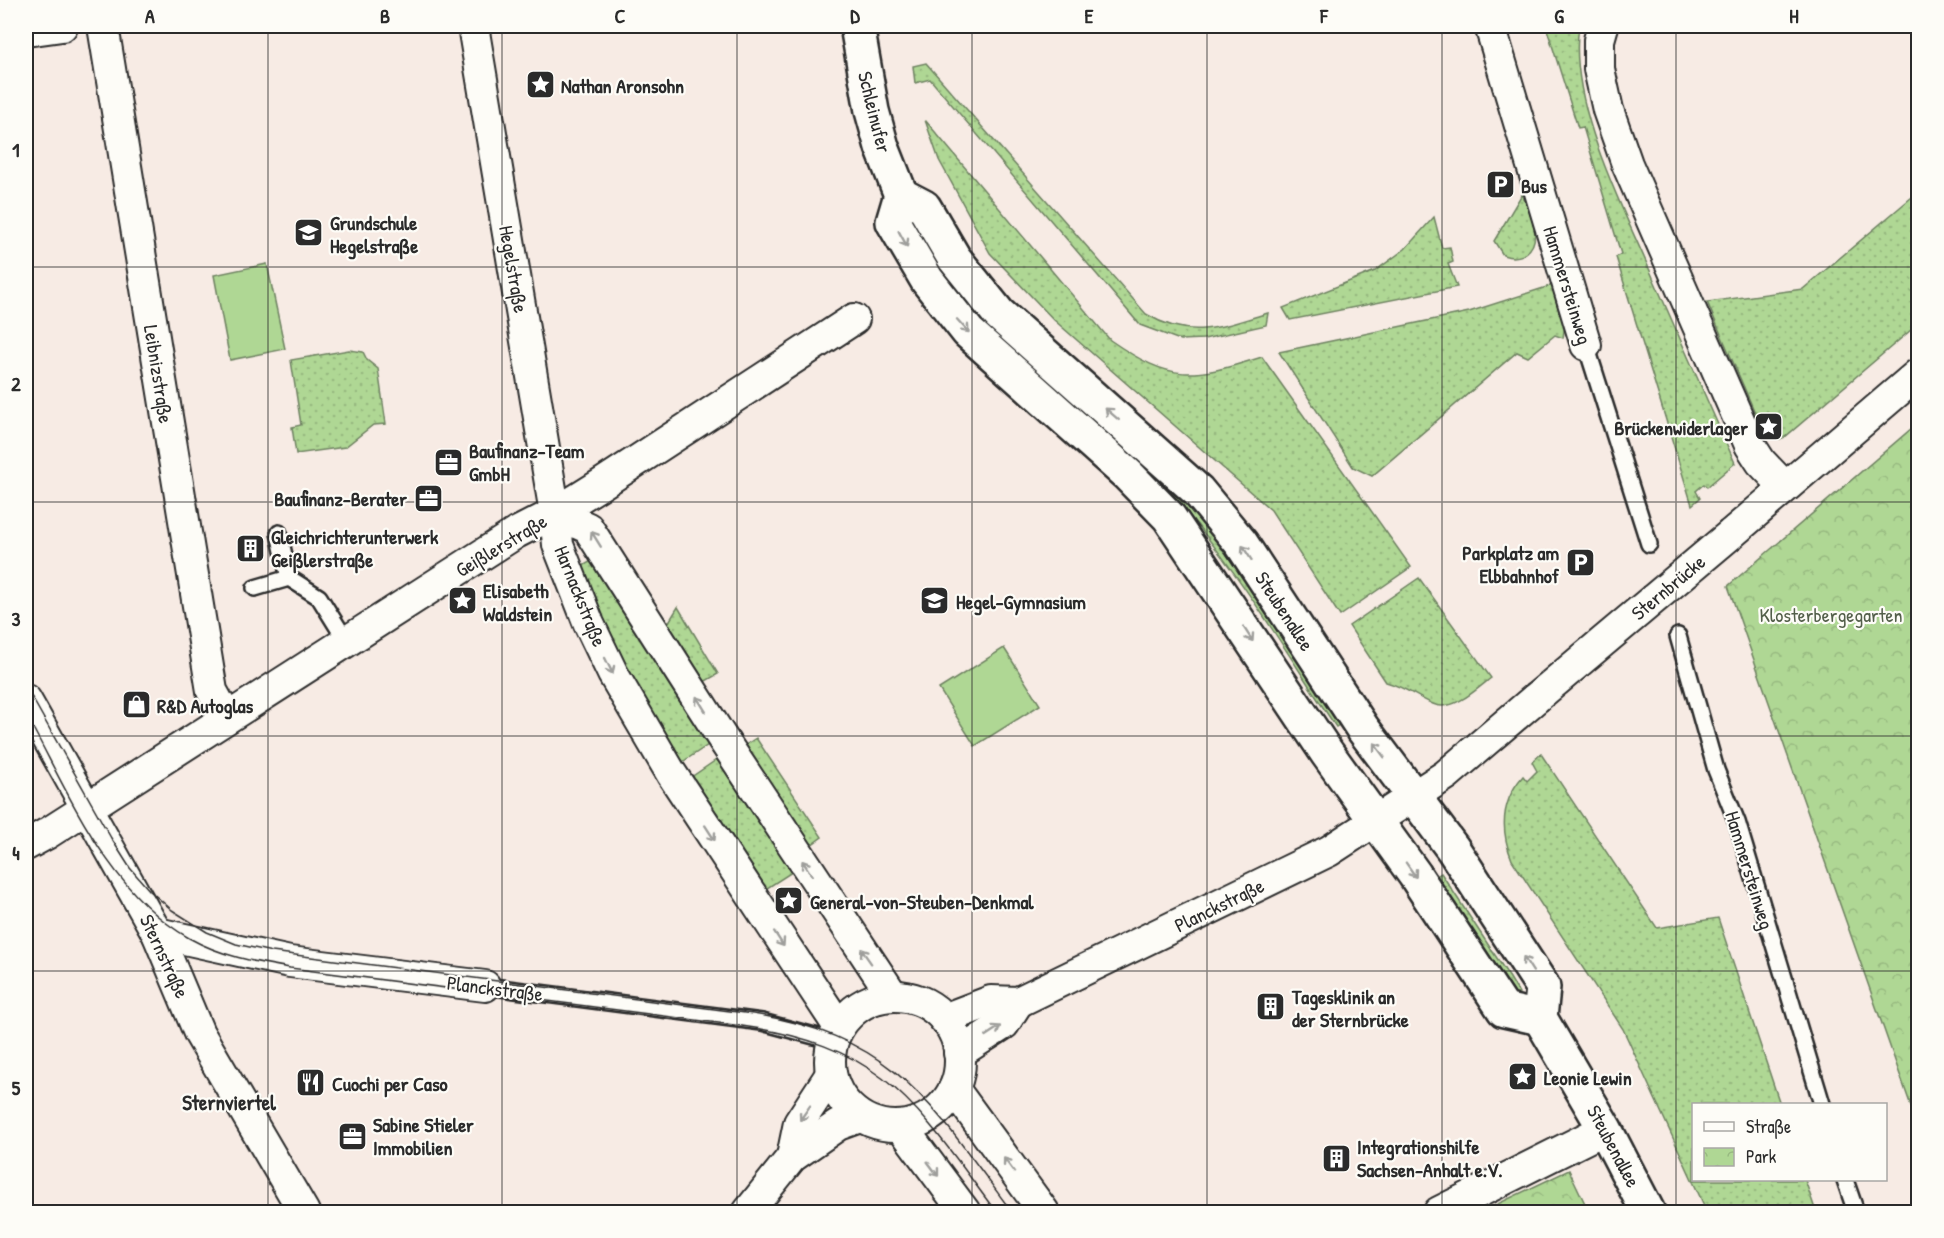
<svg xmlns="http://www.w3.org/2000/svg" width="1944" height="1238" font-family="'Patrick Hand',sans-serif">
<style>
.grass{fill:url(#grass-dots);stroke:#6d8160;stroke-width:1.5}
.park{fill:url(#park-crowns);stroke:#6d8160;stroke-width:1.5}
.pitch{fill:#afd794;stroke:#6d8160;stroke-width:1.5}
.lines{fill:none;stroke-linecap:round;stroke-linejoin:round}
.service-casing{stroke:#2b2b2b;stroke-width:20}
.minor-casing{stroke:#2b2b2b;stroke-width:34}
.secondary-casing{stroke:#2b2b2b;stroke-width:38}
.service{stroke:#fdfcf7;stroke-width:15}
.minor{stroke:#fdfcf7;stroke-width:30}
.secondary{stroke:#fdfcf7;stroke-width:33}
.tram{stroke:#2b2b2b;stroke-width:1.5}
.minor-bridge-casing{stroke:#2b2b2b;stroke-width:34;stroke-linecap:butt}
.minor-bridge{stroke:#fdfcf7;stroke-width:30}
.oneway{stroke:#9e9e9b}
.grid{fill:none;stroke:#2b2b2b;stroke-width:1.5;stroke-opacity:0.55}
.labels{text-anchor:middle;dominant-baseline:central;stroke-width:4.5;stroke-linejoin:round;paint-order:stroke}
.poi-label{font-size:20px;font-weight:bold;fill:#2b2b2b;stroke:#fdfcf7;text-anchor:start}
.street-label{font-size:20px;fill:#2b2b2b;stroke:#fdfcf7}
.park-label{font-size:20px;fill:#535f4a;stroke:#fdfcf7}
.neighbourhood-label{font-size:21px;font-weight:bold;fill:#2b2b2b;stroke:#fdfcf7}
.neatline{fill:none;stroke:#2b2b2b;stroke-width:2}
.grid-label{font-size:20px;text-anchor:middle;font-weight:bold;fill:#2b2b2b}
</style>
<defs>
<pattern id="grass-dots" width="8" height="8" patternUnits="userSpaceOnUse" patternTransform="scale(1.5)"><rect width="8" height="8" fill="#afd794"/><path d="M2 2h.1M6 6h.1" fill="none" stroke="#97b980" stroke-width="1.8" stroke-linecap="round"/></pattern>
<pattern id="park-crowns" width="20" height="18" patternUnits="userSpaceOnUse" patternTransform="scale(1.5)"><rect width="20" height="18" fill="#afd794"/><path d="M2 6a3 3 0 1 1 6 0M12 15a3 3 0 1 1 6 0" fill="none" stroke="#97b980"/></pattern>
</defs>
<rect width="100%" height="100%" fill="#f7ebe4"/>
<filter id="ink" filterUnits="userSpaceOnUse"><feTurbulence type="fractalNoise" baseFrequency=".0167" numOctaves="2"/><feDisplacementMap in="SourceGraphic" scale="12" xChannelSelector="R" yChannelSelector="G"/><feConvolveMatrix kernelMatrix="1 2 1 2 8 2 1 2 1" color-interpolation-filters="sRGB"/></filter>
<g filter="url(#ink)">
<g class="grass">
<path d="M1546 26H1579C1567 103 1624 210 1654 280 1681 341 1708 402 1735 463L1707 487 1704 484 1696 491 1700 498 1692 505 1616 257 1621 254 1583 127 1578 128Z"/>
<path d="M926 63 1146 314C1191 341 1221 327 1268 313L1266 325 1204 339 1180 340 1140 325 930 79 915 83 913 66Z"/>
<path d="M925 120 1110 340C1172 383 1192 379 1262 357L1411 567 1340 616 1271 510 1054 320 990 253 939 160Z"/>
<polygon points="1918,192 1918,324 1785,437 1780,439 1769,435 1759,422 1707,302 1803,289"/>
<path d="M1522 194C1528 211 1545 239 1526 253 1519 258 1512 258 1503 255L1494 241Z"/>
<polygon points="1434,217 1442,248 1450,247 1453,262 1448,264 1457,287 1290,320 1283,308 1375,271 1405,249"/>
<path d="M927 242 1179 494 1219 540 1342 723 1336 727C1282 646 1232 559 1165 488L1001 345 950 287 922 244Z"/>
<polygon points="1553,285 1565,323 1563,338 1555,335 1528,357 1517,352 1372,476 1353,467 1279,352 1469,312"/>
<polygon points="349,350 363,352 367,360 378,369 386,424 373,425 345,447 296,454 292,427 301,425 291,360"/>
<polygon points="595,559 711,743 678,765 626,676 579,568"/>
<path d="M1419 578 1491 678C1477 689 1452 713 1433 704 1415 696 1407 688 1386 682L1349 626Z"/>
<polygon points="678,607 718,674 704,682 667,625"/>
<polygon points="756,738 822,837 811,845 744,746"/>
<path d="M1541 754 1657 928 1718 918 1780 1104H1694V1180H1805L1816 1212H1707L1623 1029 1512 860C1500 830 1501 801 1523 776L1527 781 1537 771 1532 762Z"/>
<polygon points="719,758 795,870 758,894 687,780"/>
<polygon points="1441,873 1510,978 1519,993 1517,997 1434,878"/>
</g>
<g class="park">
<polygon points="1918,423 1918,1126 1728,586"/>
<polygon points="1569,1170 1589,1212 1481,1212"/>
</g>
<g class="pitch">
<polygon points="267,264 285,349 230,360 214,275"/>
<polygon points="1004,648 1040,705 975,746 939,689"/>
</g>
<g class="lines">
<defs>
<g id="service">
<polyline points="1586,345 1649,544"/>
<polyline points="279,533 289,578"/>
<polyline points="255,588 289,578 319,597 347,642"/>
<polyline points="1678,636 1716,770 1737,822 1822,1104"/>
<polyline points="485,986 762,1022 833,1041"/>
<polyline points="1845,1180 1856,1212"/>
</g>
<g id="minor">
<polyline points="103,26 212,691 227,718"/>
<polyline points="473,26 555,513 558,545 589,624 613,674 671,773 839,1027"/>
<polyline points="1490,26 1586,345"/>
<polyline points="1603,26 1599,40 1599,69 1608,110 1627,164 1750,445 1761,462 1785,487"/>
<polyline points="26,31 62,26"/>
<polyline points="555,513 588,528 726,744 893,996"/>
<polyline points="1731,534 1918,374"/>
<polyline points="26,700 157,933 199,1033 304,1212"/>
<polyline points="26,845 48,833 516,533 555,513 603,483 854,319"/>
<polyline points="157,933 290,962 485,986"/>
<circle cx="895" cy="1061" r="65"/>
<polyline points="944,1019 991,1001 1018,1002 1329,851 1446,775 1536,698"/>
<polyline points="959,1053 1004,1024 1018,1002"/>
<polyline points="954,1089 1044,1212"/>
<polyline points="901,1126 965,1212"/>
<polyline points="792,1157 799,1123 831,1074"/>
<polyline points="748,1212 792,1157 838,1125 860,1117"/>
<polyline points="1439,1212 1605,1129"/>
</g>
<g id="secondary">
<polyline points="857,26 872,111 882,147 901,195 893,222 927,280 968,332 1127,474 1169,517 1327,753 1415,875 1504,1010 1540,1018"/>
<polyline points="901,195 924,207 954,258 999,314 1198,491 1241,543 1363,729 1453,849 1543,987 1540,1018 1605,1129 1648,1212"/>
</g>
</defs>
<use href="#service" class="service-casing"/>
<use href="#minor" class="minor-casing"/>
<use href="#secondary" class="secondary-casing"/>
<use href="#service" class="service"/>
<use href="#minor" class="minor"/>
<use href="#secondary" class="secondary"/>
<g class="tram">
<path d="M26 687 111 838 130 868 150 891 172 910 207 932 236 944 272 952 753 1014C896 1037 932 1105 1012 1212"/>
<path d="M26 715C69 793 108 892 189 938 221 956 255 962 290 968L742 1026C885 1046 916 1105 996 1212"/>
</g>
<defs>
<polyline id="minor-bridge" points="1536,698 1731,534"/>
</defs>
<use href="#minor-bridge" class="minor-bridge-casing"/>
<use href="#minor-bridge" class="minor-bridge"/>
</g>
<defs><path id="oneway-shaft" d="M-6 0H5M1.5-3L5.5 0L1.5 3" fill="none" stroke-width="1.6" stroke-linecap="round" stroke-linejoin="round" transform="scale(1.5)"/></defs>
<g class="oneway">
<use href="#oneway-shaft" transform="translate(903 239) rotate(61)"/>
<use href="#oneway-shaft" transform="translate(963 326) rotate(48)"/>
<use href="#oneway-shaft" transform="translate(1112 414) rotate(-139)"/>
<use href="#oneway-shaft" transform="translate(596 539) rotate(-122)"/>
<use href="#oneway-shaft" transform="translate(1247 553) rotate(-123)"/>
<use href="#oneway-shaft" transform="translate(1248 634) rotate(57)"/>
<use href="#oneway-shaft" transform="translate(609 666) rotate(64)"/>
<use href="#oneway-shaft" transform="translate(701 704) rotate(-122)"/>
<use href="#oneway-shaft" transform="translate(1379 750) rotate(-127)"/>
<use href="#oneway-shaft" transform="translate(710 833) rotate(57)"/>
<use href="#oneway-shaft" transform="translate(807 868) rotate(-123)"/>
<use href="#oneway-shaft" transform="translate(1411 870) rotate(55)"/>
<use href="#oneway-shaft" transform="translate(779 939) rotate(57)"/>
<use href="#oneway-shaft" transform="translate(866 956) rotate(-125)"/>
<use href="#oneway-shaft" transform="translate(1528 964) rotate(-123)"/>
<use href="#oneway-shaft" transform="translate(993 1031) rotate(-33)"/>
<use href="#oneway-shaft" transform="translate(805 1113) rotate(125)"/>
<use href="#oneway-shaft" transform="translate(1009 1165) rotate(-126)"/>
<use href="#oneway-shaft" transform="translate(933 1169) rotate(53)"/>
</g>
</g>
<path class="grid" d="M268 26V1212M502 26V1212M737 26V1212M972 26V1212M1207 26V1212M1442 26V1212M1676 26V1212M26 267H1918M26 502H1918M26 736H1918M26 971H1918"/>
<defs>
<symbol id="sight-square" viewBox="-11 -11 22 22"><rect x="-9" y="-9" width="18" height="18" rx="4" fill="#2b2b2b" stroke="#fdfcf7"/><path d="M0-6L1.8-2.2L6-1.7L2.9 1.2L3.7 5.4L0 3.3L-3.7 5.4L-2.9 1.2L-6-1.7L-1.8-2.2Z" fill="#fff"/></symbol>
<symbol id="parking-square" viewBox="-11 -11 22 22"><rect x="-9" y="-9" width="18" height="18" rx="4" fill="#2b2b2b" stroke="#fdfcf7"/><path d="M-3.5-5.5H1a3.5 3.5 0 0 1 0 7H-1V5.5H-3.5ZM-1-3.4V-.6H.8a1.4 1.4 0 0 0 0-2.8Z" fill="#fff"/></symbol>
<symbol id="school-square" viewBox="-11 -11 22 22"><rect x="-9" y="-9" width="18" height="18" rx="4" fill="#2b2b2b" stroke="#fdfcf7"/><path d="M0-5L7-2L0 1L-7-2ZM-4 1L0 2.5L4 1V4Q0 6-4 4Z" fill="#fff"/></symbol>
<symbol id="office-square" viewBox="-11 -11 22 22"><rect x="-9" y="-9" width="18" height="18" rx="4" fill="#2b2b2b" stroke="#fdfcf7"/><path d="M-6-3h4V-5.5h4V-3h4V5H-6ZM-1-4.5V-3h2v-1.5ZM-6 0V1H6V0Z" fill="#fff"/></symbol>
<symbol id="building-square" viewBox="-11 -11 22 22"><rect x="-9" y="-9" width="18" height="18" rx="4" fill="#2b2b2b" stroke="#fdfcf7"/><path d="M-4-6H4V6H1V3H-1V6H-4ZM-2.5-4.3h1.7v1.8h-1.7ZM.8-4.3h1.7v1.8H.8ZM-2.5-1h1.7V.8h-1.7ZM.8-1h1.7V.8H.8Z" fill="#fff"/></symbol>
<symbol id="shop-square" viewBox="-11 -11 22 22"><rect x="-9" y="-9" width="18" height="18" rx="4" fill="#2b2b2b" stroke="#fdfcf7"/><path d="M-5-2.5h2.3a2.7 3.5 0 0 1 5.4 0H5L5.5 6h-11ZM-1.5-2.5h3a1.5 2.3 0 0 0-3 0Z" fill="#fff"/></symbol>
<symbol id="restaurant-square" viewBox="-11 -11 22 22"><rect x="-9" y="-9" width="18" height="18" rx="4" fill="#2b2b2b" stroke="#fdfcf7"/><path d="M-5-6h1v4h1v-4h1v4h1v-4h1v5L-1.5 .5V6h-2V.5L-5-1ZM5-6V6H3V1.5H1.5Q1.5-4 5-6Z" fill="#fff"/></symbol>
</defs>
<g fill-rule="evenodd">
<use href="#sight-square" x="524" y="68" width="33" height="33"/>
<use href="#parking-square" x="1484" y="168" width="33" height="33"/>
<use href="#school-square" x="292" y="216" width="33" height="33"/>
<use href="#sight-square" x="1752" y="410" width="33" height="33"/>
<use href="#office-square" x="432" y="446" width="33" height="33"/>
<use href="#office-square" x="412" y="482" width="33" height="33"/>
<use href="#building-square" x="234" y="532" width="33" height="33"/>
<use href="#parking-square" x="1564" y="546" width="33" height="33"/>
<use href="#sight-square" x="446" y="584" width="33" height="33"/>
<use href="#school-square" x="918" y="584" width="33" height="33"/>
<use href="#shop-square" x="120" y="688" width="33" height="33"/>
<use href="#sight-square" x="772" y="884" width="33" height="33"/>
<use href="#building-square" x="1254" y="990" width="33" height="33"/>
<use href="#sight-square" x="1506" y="1060" width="33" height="33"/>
<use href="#restaurant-square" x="294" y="1066" width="33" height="33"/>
<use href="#office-square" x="336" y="1120" width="33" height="33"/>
<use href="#building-square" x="1320" y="1142" width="33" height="33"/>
</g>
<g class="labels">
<g class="poi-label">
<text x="561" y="85">Nathan Aronsohn</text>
<text x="1521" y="185">Bus</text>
<text x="330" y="222">Grundschule<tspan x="330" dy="23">Hegelstraße</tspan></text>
<text x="1748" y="427" text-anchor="end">Brückenwiderlager</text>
<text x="469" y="450">Baufinanz-Team<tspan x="469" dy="23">GmbH</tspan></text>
<text x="407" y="498" text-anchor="end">Baufinanz-Berater</text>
<text x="271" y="536">Gleichrichterunterwerk<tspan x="271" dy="23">Geißlerstraße</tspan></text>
<text x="1559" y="552" text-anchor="end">Parkplatz am<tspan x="1559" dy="23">Elbbahnhof</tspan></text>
<text x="483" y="590">Elisabeth<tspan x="483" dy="23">Waldstein</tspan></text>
<text x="956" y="601">Hegel-Gymnasium</text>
<text x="157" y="705">R&amp;D Autoglas</text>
<text x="810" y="901">General-von-Steuben-Denkmal</text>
<text x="1292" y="996">Tagesklinik an<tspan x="1292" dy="23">der Sternbrücke</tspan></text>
<text x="1544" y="1077">Leonie Lewin</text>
<text x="332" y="1083">Cuochi per Caso</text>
<text x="373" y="1124">Sabine Stieler<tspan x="373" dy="23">Immobilien</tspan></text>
<text x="1357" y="1146">Integrationshilfe<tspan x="1357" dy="23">Sachsen-Anhalt e.V.</tspan></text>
</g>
<g class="street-label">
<text transform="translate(875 112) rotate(76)">Schleinufer</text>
<text transform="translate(514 269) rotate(80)">Hegelstraße</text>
<text transform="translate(1568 285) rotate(73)">Hammersteinweg</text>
<text transform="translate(159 374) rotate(81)">Leibnizstraße</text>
<text transform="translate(501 545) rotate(-31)">Geißlerstraße</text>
<text transform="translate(1668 587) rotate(-40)">Sternbrücke</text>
<text transform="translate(581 596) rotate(68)">Harnackstraße</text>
<text transform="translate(1285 611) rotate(57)">Steubenallee</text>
<text transform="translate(1750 870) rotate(73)">Hammersteinweg</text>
<text transform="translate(1219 905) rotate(-26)">Planckstraße</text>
<text transform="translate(165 956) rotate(65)">Sternstraße</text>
<text transform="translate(495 988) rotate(7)">Planckstraße</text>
<text transform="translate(1614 1146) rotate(62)">Steubenallee</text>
</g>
<g class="park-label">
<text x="1831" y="614">Klosterbergegarten</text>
</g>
<g class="neighbourhood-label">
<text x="229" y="1102">Sternviertel</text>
</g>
</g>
<rect width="1944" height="1238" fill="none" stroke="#fdfcf7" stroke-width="66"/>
<rect x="1692" y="1103" width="195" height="78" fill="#fdfcf7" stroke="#a9a8a5" stroke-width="1.5"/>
<rect x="1704" y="1122" width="30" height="9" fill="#fdfcf7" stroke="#a9a8a5" stroke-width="1.5"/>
<text x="1746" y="1133" font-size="18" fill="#2b2b2b">Straße</text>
<rect x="1704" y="1148" width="30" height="18" fill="url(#park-crowns)" stroke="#a9a8a5" stroke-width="1.5"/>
<text x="1746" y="1163" font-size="18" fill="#2b2b2b">Park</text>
<rect x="33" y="33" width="1878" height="1172" class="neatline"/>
<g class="grid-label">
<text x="150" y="23">A</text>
<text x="385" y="23">B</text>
<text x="620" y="23">C</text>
<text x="855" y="23">D</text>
<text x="1089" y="23">E</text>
<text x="1324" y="23">F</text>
<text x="1559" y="23">G</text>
<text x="1794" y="23">H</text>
<text x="16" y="157">1</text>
<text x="16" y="391">2</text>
<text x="16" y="626">3</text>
<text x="16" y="860">4</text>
<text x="16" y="1095">5</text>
</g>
</svg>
